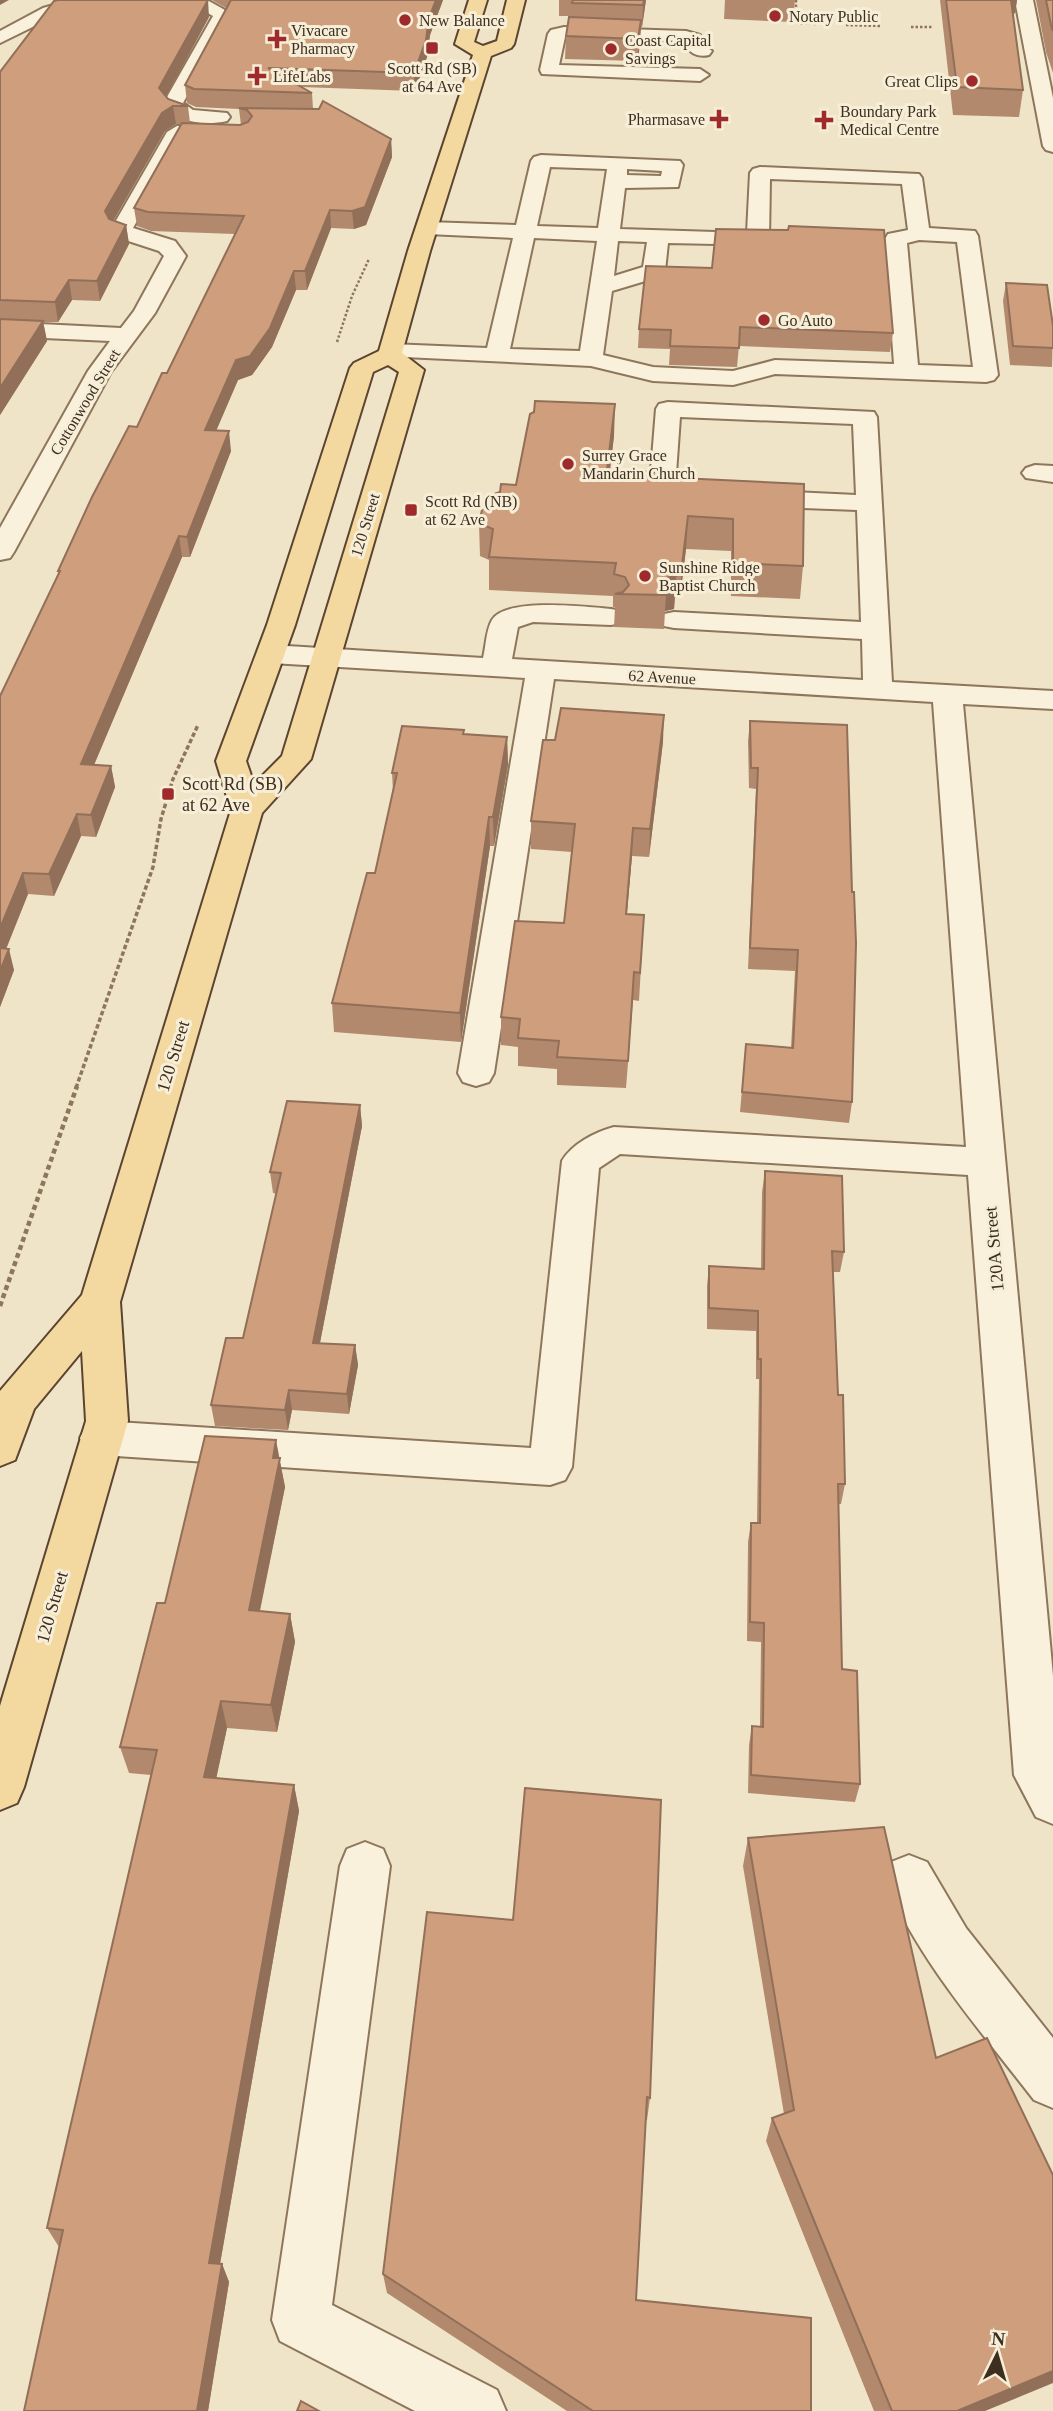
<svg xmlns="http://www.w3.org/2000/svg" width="1053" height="2411" font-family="'Times New Roman',serif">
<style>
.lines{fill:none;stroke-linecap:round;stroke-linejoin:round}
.minor-casing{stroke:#8d765c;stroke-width:4}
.major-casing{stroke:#5b4430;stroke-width:4}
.path-far2{stroke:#8d765c;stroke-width:2.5;stroke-dasharray:2.5 2;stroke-linecap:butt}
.path-far1{stroke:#8d765c;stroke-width:3.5;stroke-dasharray:4.5 2.5;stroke-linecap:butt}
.path{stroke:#8d765c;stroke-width:4.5;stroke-dasharray:5 3.5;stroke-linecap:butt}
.minor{fill:#faf1dc;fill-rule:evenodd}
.major{fill:#f3d9a0;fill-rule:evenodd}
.wall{fill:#b2896c}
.shaded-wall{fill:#916f58}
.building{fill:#cf9f7d;stroke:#916f58;stroke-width:2}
.poi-dot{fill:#9e2a2b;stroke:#f7eed8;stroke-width:2.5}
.labels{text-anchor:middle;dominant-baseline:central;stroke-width:6;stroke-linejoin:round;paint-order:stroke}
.far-poi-label{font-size:16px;fill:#3d2e20;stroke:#f7eed8;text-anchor:start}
.far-street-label{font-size:16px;fill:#3d2e20;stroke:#f7eed8}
.poi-label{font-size:18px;fill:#3d2e20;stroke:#f7eed8;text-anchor:start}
.street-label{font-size:18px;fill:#3d2e20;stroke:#f7eed8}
</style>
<rect width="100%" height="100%" fill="#f0e4c8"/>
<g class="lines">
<defs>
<g id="minor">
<polygon points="71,0 95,1 92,5 55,16 0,43 0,31 43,8"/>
<path d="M184 0H207L232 14 183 103 193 110 227 113 230 117 227 121C205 126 177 123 163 104L213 16Z"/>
<polygon points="1015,0 1033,0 1053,98 1053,152 1046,150 1043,146"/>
<path d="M564 27 686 31 700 35 703 44 712 51 709 55C697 58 687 52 684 41L565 37 559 65 700 69 709 75 700 81 542 74 540 70 548 34 551 30Z"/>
<polygon points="177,126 229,127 236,129 239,133 236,137 229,139 183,138 133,228 175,241 186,256 155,313 111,372 14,552 10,558 0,560 0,528 88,371 110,341 0,336 0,322 121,328 134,311 164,256 159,251 113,236 110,231 167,132"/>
<path d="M541 155 680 161 683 165 678 187 625 188 620 229 747 233 750 173 753 169 760 167 919 174 922 178 929 228 975 231 978 236 998 375 994 380 986 382 775 374 733 385 653 381 591 366 383 356 379 351 383 346 391 344 487 348 513 238 427 234 419 233 416 228 419 223 427 222 516 225 531 161 534 157ZM550 167 607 169 598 228 537 226ZM627 169 662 171 661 176 627 175ZM770 179 902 184 908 230 888 234 885 239 894 364 775 360 733 371 653 367 603 355 612 291 662 276 665 271 668 243 766 245 769 240ZM534 238 597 241 580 351 510 349ZM919 240 957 242 973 367 918 365 907 243ZM618 241 647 242 643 267 614 276Z"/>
<path d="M668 402 874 412 877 417 892 682 1053 691V709L963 704 1053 1676V1824L1036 1817 1014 1775 968 1175 620 1154 599 1168 572 1467 565 1480 550 1485 101 1455 86 1450 80 1438 86 1426 101 1421 531 1448 562 1161C572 1144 595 1132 614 1127L966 1147 933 702 554 679 494 1073 489 1082 476 1086 463 1082 458 1073 525 678 271 663 261 660 257 654 261 648 271 645 483 658C486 646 486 630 492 620 506 597 587 607 611 609L621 611 625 617 621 623 611 625 533 622 518 627 512 659 863 680 862 639 674 628 664 626 660 620 664 614 674 612 861 622 857 510 751 506 742 504 738 498 742 492 751 490 856 495 853 424 680 417 675 488 699 490 703 496 699 502C684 505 668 504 653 501L649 495 656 409 659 404Z"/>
<polygon points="1035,465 1053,466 1053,482 1026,478 1022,473 1026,468"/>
<polygon points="365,1842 383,1849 390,1866 332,2305 497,2390 506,2411 415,2411 280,2341 272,2320 340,1866 347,1849"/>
<path d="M909 1855 927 1862 966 1928 1053 2038V2108L1034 2100C980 2030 919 1961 884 1879L891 1862Z"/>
</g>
<path id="major" d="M469 0H487L474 42 483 46 497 41 507 0H525L514 44 511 48 491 56 430 251 402 353 424 370 311 759 262 813 120 1302 128 1421 24 1787 17 1803 0 1810V1706L86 1421 82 1351 34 1409 15 1460 0 1466V1391L82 1295 231 810 216 761 267 625 350 368 354 363 379 351 408 251 473 55 455 44ZM388 365 399 372 282 756 254 784 246 761 295 625 373 372Z"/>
</defs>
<use href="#minor" class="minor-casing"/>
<use href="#major" class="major-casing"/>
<g class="path-far2">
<polyline points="796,0 796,23 817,24"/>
<polyline points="846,25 880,26"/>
<polyline points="911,27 932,27"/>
<polyline points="337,342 352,296 369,259"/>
</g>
<polyline class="path-far1" points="76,1088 153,867 161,819 173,779 198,725"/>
<polyline class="path" points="0,1306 77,1086"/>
<use href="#minor" class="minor"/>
<use href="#major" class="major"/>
</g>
<g class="wall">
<polygon points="212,0 443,0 430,35 427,57 415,91 301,87 312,93 313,109 391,139 392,157 366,225 354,229 331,228 307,290 296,290 272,347 252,375 238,380 216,430 231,451 190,557 182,557 94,765 111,766 115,787 96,837 81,836 54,896 28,894 6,949 14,970 0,1007 0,696 59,574 58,571 167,373 235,234 151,231 137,226 134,208 182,124 176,124 165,131 113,221 126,225 129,244 100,301 72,300 58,322 43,322 47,341 0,415 0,72 209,17 166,97 168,99 188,106 190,123 241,125 239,109 196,107 187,103 185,85 226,8"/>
<polygon points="559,0 646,0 642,27 641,27 638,61 565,59 566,36 572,16 559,16"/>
<polygon points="725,0 795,0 793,22 724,19"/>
<polygon points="940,0 1017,0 1015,13 1013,14 1023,90 1019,117 953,115"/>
<polygon points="1036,0 1053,0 1053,73 1046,52"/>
<polygon points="646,266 893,333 890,352 739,346 737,367 669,365 670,349 638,348 639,329"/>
<polygon points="1006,283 1053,326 1052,367 1010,365 1003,301"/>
<polygon points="614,436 610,470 680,478 803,566 800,599 731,596 731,551 686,549 680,598 675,598 674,609 665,611 664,629 614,627 615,607 613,607 613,596 489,590 489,560 480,556 479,523 500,492"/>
<polygon points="750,721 852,892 852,1102 849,1123 740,1112 746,1044 791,1048 795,971 748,969 756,789 749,788 748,741"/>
<polygon points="464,730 464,734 507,737 508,765 494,846 490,846 461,1042 334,1032 332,1003 375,873 393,791 392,773"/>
<polygon points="663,742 649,857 632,856 627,914 644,915 639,1001 633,1000 626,1088 557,1085 557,1069 518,1066 518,1047 501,1045 501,1017 564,923 572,852 531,849 531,821"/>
<polygon points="360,1105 362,1126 320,1343 355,1345 358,1365 349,1414 292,1410 288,1430 215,1426 211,1405 243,1338 277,1194 273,1193 270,1172"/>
<polygon points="765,1171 844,1252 840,1272 833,1272 838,1395 845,1484 841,1504 838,1504 842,1669 860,1784 855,1802 748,1793 749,1745 752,1726 760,1727 761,1642 747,1641 748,1542 751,1523 757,1523 759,1379 756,1379 756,1331 707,1329 707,1286 709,1266 761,1269 762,1192"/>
<polygon points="279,1458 285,1487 260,1611 290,1614 295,1642 277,1732 227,1728 216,1778 294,1785 299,1811 220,2264 222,2264 229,2282 208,2411 24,2411 59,2247 47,2228 151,1775 129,1773 120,1747 165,1603"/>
<polygon points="748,1838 936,2058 985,2411 874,2411 766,2141 772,2118 784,2114 743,1866"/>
<polygon points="427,1912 650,2098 647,2120 646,2120 636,2300 811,2411 567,2411 387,2293 383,2274"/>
</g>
<g class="shaded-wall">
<polygon points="0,0 9,0 0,5"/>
<polygon points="208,0 209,17 161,106 159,88"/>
<polygon points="436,0 443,0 430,35 427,57 415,91 414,73 429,18"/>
<polygon points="644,0 646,0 642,27 643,5"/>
<polygon points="1007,0 1017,0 1015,13 1005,16"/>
<polygon points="641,20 640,42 638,61 638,39"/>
<polygon points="173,106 176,124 165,131 108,230 105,211 162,113"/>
<polygon points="391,139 392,157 366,225 354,229 352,211"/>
<polygon points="330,210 331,228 307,290 305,271"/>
<polygon points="126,225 129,244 100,301 97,281"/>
<polygon points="294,271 296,290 272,347 252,375 238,380 208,450 205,430 236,360"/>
<polygon points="69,280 72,300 58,322 55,302"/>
<polygon points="43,321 47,341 0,415 0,388"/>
<polygon points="615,404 614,436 606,502 607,470"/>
<polygon points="229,431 231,451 190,557 187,537"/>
<polygon points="688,516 686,549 680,598 682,565"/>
<polygon points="179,536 182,557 85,786 81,764"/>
<polygon points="676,576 674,609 665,611 666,595 660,585 665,578"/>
<polygon points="664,715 663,742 649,857 650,829"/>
<polygon points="507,737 508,765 494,846 493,817"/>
<polygon points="111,766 115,787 96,837 91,815"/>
<polygon points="77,814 81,836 54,896 49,874"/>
<polygon points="489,817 490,846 461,1042 460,1013"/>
<polygon points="633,828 632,856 624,942 626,914"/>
<polygon points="23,873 28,894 0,964 0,928"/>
<polygon points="9,949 14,970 0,1007 0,971"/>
<polygon points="360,1105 362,1126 316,1363 313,1343"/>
<polygon points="355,1345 358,1365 349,1414 347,1394"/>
<polygon points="289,1390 292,1410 288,1430 285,1410"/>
<polygon points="276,1440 285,1487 254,1638 249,1610"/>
<polygon points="290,1614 295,1642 277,1732 271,1705"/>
<polygon points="221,1701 227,1728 211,1803 204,1777"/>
<polygon points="294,1785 299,1811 217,2281 209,2263"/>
<polygon points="222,2264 229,2282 208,2411 197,2411"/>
<polygon points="1053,2371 1053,2383 985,2411 957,2411"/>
</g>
<g class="building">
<polygon points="58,0 208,0 159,88 168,99 188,106 173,106 162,113 105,211 109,219 126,225 97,281 69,280 55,302 0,300 0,72 54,1"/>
<polygon points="231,0 436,0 429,18 426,40 414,73 268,68 312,93 194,89 185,85"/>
<polygon points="573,0 644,0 643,5 572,3"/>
<polygon points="946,0 1011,0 1023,90 957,87"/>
<polygon points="1046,0 1053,0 1053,31 1051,25"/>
<polygon points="569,17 641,20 638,39 566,36"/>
<polygon points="323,101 391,139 365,207 352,211 330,210 305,271 294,271 270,328 250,356 236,360 205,430 229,431 187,537 179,536 81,764 111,766 91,815 77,814 49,874 23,873 0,928 0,696 60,571 58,571 92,497 129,426 137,427 162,373 167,373 244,216 148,212 134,208 182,123 240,125 248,122 252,116 247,110 239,108 319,109"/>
<polygon points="789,226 884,230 893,333 740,327 739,348 670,346 671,330 639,329 646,266 712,268 716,229 788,230"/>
<polygon points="1006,283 1047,285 1053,326 1053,348 1013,346"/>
<polygon points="0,319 43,321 0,388"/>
<polygon points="535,401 615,404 607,470 680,473 680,478 804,484 803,566 733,563 733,519 688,516 682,565 677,565 676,576 665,578 660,585 666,595 615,594 623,592 629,585 625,577 614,574 616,563 489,557 493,529 479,523 485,497 500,492 501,484 516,485 530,414 534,412"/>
<polygon points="561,708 664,715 650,829 633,828 626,914 644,915 640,973 634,972 628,1061 557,1057 559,1041 518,1038 520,1019 501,1017 515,921 564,923 575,824 531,821 543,740 555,740"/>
<polygon points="750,721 847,725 852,892 854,892 856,943 852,1102 742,1092 746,1044 793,1048 798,950 750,948 758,768 751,768"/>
<polygon points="402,726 464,730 463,734 507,737 493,817 489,817 460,1013 332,1003 367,873 375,873 397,773 392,773"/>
<polygon points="0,948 9,949 0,971"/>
<polygon points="287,1101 360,1105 313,1343 355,1345 347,1394 289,1390 285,1410 211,1405 226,1338 243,1338 281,1173 270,1172"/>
<polygon points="765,1171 842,1176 844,1252 832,1251 838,1395 843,1395 845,1484 838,1484 842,1669 857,1671 860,1784 751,1775 752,1726 763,1727 764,1623 750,1622 751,1523 760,1523 761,1359 758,1359 758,1311 709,1308 709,1266 764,1269"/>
<polygon points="205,1436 276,1440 273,1458 280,1458 249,1610 290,1614 271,1705 221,1701 204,1777 294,1785 209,2263 222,2264 197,2411 24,2411 63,2230 47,2228 157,1750 120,1747 157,1603 165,1603"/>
<polygon points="525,1788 661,1800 650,2098 647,2097 636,2300 811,2318 811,2411 593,2411 383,2274 427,1912 513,1920"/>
<polygon points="884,1827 936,2058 987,2038 1053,2175 1053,2371 957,2411 892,2411 772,2118 794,2110 748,1838"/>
<polygon points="301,2401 319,2411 297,2411"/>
</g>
<g class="poi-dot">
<circle cx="775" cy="16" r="7"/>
<circle cx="405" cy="20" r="7"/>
<path d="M273.5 28.5h7v7h7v7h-7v7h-7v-7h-7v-7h7z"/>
<rect x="425" y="41" width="14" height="14" rx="3.5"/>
<circle cx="611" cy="49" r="7"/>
<path d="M253.5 65.5h7v7h7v7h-7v7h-7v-7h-7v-7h7z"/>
<circle cx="972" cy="81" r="7"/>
<path d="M715.5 108.5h7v7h7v7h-7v7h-7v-7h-7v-7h7z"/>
<path d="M820.5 109.5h7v7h7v7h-7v7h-7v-7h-7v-7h7z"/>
<circle cx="764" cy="320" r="7"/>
<circle cx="568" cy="464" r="7"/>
<rect x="404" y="503" width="14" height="14" rx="3.5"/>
<circle cx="645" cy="576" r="7"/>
<rect x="161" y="787" width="14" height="14" rx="3.5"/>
</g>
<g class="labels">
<g class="far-poi-label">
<text x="789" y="16">Notary Public</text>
<text x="419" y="20">New Balance</text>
<text x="291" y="30">Vivacare<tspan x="291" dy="18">Pharmacy</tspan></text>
<text x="625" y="40">Coast Capital<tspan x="625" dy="18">Savings</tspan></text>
<text x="432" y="68" text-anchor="middle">Scott Rd (SB)<tspan x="432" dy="18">at 64 Ave</tspan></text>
<text x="273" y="76">LifeLabs</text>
<text x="958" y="81" text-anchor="end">Great Clips</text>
<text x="840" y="111">Boundary Park<tspan x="840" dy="18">Medical Centre</tspan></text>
<text x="705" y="119" text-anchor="end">Pharmasave</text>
<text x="778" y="320">Go Auto</text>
<text x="582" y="455">Surrey Grace<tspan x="582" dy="18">Mandarin Church</tspan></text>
<text x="425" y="501">Scott Rd (NB)<tspan x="425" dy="18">at 62 Ave</tspan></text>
<text x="659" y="567">Sunshine Ridge<tspan x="659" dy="18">Baptist Church</tspan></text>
</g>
<g class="far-street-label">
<text transform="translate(85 402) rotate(-59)">Cottonwood Street</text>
<text transform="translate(365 525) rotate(-73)">120 Street</text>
<text transform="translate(662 677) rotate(3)">62 Avenue</text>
</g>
<g class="poi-label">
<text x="182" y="784">Scott Rd (SB)<tspan x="182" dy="21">at 62 Ave</tspan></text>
</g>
<g class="street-label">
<text transform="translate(173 1056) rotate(-73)">120 Street</text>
<text transform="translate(994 1249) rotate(-95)">120A Street</text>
<text transform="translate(52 1607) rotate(-74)">120 Street</text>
</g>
</g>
<g transform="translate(997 2355) rotate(5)" stroke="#f7eed8" stroke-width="5" paint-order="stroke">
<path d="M0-5L12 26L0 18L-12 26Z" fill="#3d2e20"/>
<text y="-10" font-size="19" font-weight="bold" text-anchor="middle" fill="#3d2e20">N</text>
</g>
</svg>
